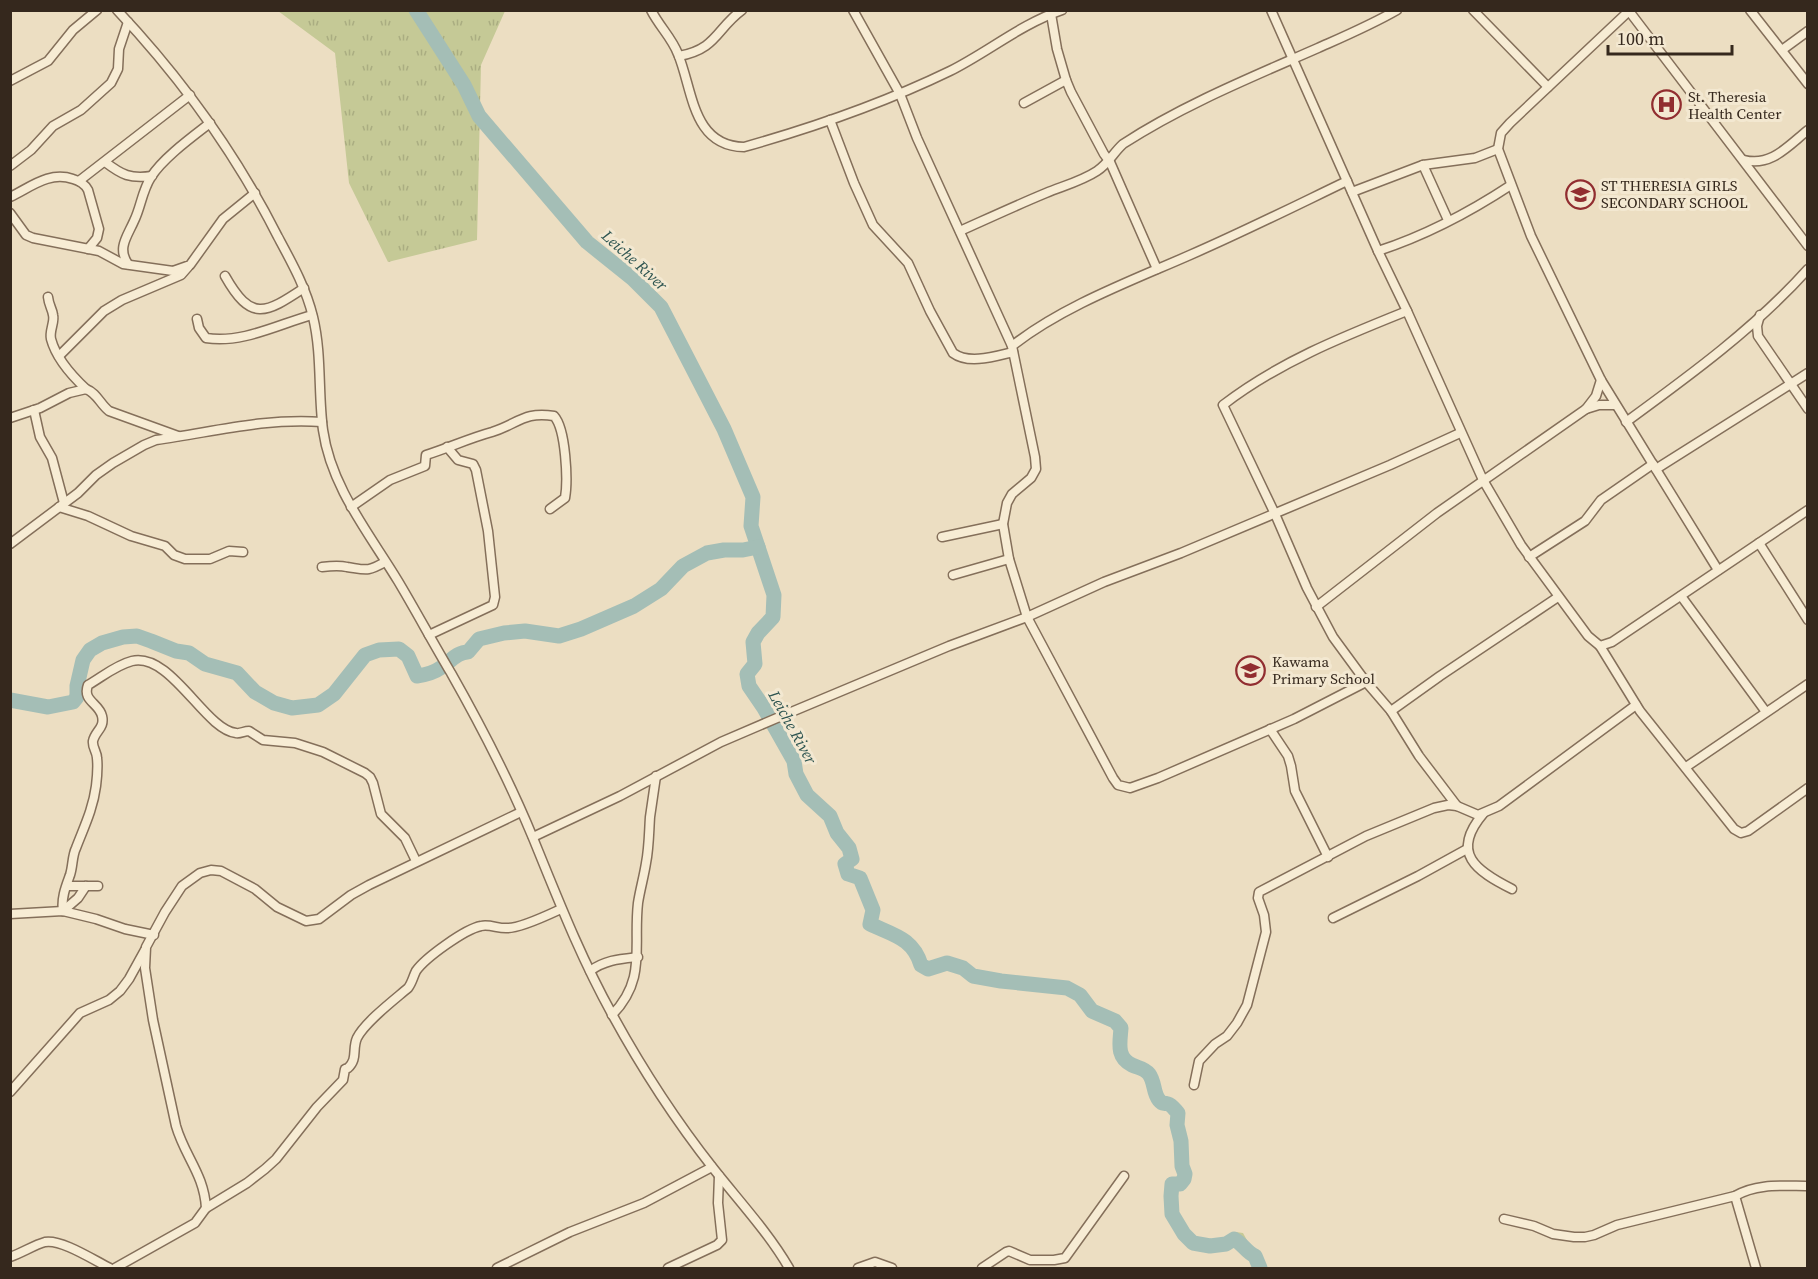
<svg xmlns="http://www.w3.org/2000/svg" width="1818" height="1279" font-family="'Source Serif 4',serif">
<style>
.grass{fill:url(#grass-tufts)}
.wetland{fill:url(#wetland-marsh)}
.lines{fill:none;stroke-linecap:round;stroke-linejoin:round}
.river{stroke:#a4beb6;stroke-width:15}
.minor-casing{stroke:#846f5a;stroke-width:11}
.minor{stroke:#f7ecd4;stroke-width:8}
.labels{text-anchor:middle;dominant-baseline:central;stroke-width:6;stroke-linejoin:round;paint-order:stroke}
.poi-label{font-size:15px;fill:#35281d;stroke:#f3e8d1;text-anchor:start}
.water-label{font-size:16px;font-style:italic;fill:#2d5450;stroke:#f3e8d1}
</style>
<defs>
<pattern id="grass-tufts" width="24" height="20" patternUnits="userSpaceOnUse" patternTransform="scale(1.5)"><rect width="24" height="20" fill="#c5c996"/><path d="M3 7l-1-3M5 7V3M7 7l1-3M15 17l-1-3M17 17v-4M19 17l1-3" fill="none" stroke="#aaad81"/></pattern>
<pattern id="wetland-marsh" width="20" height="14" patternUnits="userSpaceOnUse" patternTransform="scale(1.5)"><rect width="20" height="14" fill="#c5c996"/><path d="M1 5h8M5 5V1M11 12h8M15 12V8" fill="none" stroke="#aaad81"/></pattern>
</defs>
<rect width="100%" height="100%" fill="#ecdec2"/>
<polygon class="grass" points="278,11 505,11 481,65 477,240 388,262 349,183 335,53"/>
<path class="wetland" d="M1236 1232 1243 1233 1248 1242 1245 1246 1247 1248 1250 1247 1259 1250 1260 1255 1259 1258C1249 1259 1239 1257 1237 1246 1229 1244 1221 1249 1213 1248L1212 1244 1228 1240Z"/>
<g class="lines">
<g class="river">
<path d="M416 10 464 85 479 116 587 242 633 279 661 307 724 429 753 497 751 526 774 595 773 617 758 633 753 642 755 664 747 674 749 686 764 708 794 761 796 774 807 795 830 816 837 833 849 848 852 859 845 864 848 874 860 878 873 910 870 924C893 935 913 938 921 965L928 969 947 963 963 968 973 976 1001 981 1067 988 1080 995 1092 1011 1115 1021 1121 1028C1120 1043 1116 1057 1132 1065 1138 1068 1144 1068 1149 1074 1155 1082 1153 1093 1159 1100 1163 1105 1162 1102 1168 1104 1172 1105 1175 1110 1178 1113L1177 1125 1181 1141 1182 1166 1185 1174 1184 1179 1180 1184H1172L1171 1196 1172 1214 1184 1234 1193 1243 1210 1246 1226 1244 1234 1239C1243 1244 1246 1252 1255 1256L1260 1268"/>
<path d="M10 700 48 707 73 702 77 697V686L83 660 90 650 102 643 123 637 137 636 151 641 176 651 189 653 205 664 237 673 255 692 274 703 292 708 318 705 334 694 365 655 379 650 399 649 408 656 417 676C425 675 435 672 442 667 451 661 457 652 468 652L479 639 504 633 525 631 559 636 581 629 634 606 661 589 683 566 707 553 724 550H743L758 547"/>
</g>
<defs>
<g id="minor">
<path d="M117 10C181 78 236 154 278 237 292 263 306 288 313 317 322 354 318 393 323 430 331 487 369 533 398 581 416 611 433 643 451 673 481 726 510 782 533 838 558 899 580 956 612 1014 641 1067 676 1121 713 1168 739 1201 768 1232 789 1268"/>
<path d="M651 10C659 26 672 38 678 54 693 90 692 146 744 147 815 127 884 103 950 71 988 52 1021 24 1062 10"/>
<polyline points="853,10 900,94 917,138 1012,346 1035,457 1036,469 1031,478 1012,494 1007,503 1003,524 1009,559 1027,617 1113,778 1118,785 1130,788 1158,778 1294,719 1366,682"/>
<polyline points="1271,10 1378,251 1407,311 1483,480 1521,545 1588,636 1600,646 1612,642 1808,510"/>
<polyline points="1473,10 1548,87"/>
<polyline points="1630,10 1510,123 1501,133 1498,149 1531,236 1601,380 1718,570"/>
<polyline points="1750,10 1808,84"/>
<polyline points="1629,11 1808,246"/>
<polyline points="1051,14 1057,49 1066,80 1071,92 1104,154 1110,162 1157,269"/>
<polyline points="1782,50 1808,31"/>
<path d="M679 56C717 49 716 29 742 10"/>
<polyline points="10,81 48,61 73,30 97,10"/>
<polyline points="1024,103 1066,80"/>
<path d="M830 120 854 183 873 225 908 263 930 311 953 353C969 365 996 356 1013 352"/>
<path d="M1744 160C1771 167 1788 146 1808 130"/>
<path d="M105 162C122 175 130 179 152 176"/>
<polyline points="1423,165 1448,220"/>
<polyline points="10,166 31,150 53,126 81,110 111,83 118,69 119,49 128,22"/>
<polyline points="79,181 190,95"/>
<polyline points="1352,192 1423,165 1475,158 1498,149"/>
<path d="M10 197C31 187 49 171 73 179 80 181 85 184 88 190L99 229 97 238 88 249"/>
<polyline points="10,213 26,235 33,238 99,251 123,264 173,271 190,265 223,219 255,193"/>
<path d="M960 231C989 218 1017 205 1046 193 1063 186 1082 181 1097 171 1109 163 1113 153 1123 144 1183 105 1252 77 1318 48 1345 36 1371 25 1397 10"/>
<path d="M1378 251C1424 236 1470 212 1511 185"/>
<path d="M128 264C117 248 127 237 134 221 141 207 142 191 151 177 163 158 192 137 210 123"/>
<path d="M225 276C251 322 265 314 304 288"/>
<path d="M48 297C49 306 52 308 53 315 55 322 49 331 51 339 56 358 71 375 86 389"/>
<path d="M1407 311C1342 337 1279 362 1223 405L1275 514 1307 588 1333 637 1366 682 1391 711 1419 756 1457 806"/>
<polyline points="1760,315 1757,326 1758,336 1808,409"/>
<path d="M197 319 199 328 206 338C242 344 279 324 312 315"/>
<path d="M1012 346C1063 306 1131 281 1190 255 1243 232 1295 206 1347 181"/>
<polyline points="59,356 104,311 122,300 181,275 188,267"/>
<polyline points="1586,409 1599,405 1615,405"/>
<polyline points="34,410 40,437 52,458 64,503"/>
<path d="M10 418 40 408 69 393 86 389C97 393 100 404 109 411L178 436"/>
<path d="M1626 422C1689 376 1755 328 1808 269"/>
<polyline points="1656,469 1808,373"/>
<polyline points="59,507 88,516 131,536 165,546 174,555 185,559 210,559 229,551 243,552"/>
<path d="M351 507 390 480 425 466 426 455C448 448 470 438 492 432 518 424 524 411 554 416 566 429 568 481 565 498L550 509"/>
<polyline points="942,537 1003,524"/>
<polyline points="1759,543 1808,620"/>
<path d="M10 544 78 493 96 475 113 463 144 445 156 440C214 432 262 418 322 422"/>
<polyline points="1529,557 1585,521 1601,500 1653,464"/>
<path d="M322 567C330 566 339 565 347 567 367 570 367 572 385 562"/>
<polyline points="953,575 1009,559"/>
<polyline points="1681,596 1766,712"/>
<polyline points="1316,607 1437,513 1586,409 1596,396 1601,380"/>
<polyline points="429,635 493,605 495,597 488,531 476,470 473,464 458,460 447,447"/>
<polyline points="1600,646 1640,711 1734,829 1741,833 1748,831 1808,788"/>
<polyline points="1391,711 1440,676 1558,597"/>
<polyline points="1270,729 1288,756 1291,766 1295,791 1328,857"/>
<polyline points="1686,767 1808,684"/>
<path d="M1483 814C1450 853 1476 871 1512 889"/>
<polyline points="533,837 620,796 721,742 777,718 949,646 1027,617 1104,582 1181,553 1390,465 1460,433"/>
<polyline points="67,886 98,886"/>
<path d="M63 911C61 898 66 886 70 875 73 866 72 856 76 848 84 827 93 809 96 786 97 778 98 767 97 758 97 752 92 747 93 741 95 731 105 728 102 716 99 703 82 701 88 685 102 677 116 665 132 661 171 652 205 730 236 733 240 734 244 731 249 731L263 740 295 743 323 752 365 773 370 777 373 783 381 814 405 838 416 861"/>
<polyline points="63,911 78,898 86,886"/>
<polyline points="10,914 63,911 96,919 125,929 154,935"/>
<polyline points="1333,918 1418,876 1467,849"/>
<path d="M590 971C605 960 620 959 638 957"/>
<path d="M612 1015C647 979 633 947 638 903 640 890 644 876 646 863 649 848 649 832 650 817 652 803 654 790 656 776"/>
<polyline points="1194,1085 1199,1061 1215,1044 1227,1036 1237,1023 1247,1005 1266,932 1264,915 1258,898 1259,892 1366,836 1434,808 1448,805 1457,806 1478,815 1499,806 1636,705"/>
<polyline points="10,1092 80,1013 109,1000 120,991 129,979 145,950"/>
<polyline points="1735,1196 1756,1268"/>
<path d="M206 1208 247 1183 265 1169 276 1159 317 1107 343 1080 345 1069 348 1068C358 1059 352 1049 357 1038 365 1022 394 1000 408 988 412 983 413 977 416 971 425 958 465 929 481 926 490 924 499 929 508 928 521 928 548 915 561 909"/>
<path d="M1504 1219 1534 1226 1553 1234 1574 1237H1585L1594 1235 1617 1225 1735 1196C1757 1183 1783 1186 1808 1186"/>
<path d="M10 1257C22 1253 34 1245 45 1242 62 1239 95 1261 110 1268"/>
<path d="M115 1268 195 1223 206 1208C204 1174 185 1157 176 1126L153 1020 145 968 146 947 165 912 182 886 200 873 211 870 221 871 255 889 277 907 306 921 319 919 351 895 369 885 521 812"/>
<polyline points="497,1268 570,1232 644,1203 712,1167"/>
<polyline points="668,1268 717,1245 722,1240 718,1203 719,1176"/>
<polyline points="858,1268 875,1262 892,1268"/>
<polyline points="982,1268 1006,1252 1009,1251 1030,1260 1054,1260 1065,1258 1124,1176"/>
</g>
</defs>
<use href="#minor" class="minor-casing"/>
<use href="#minor" class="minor"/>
</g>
<defs>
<symbol id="hospital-ring" viewBox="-11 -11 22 22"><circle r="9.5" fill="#f3e8d1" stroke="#912d30" stroke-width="1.5"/><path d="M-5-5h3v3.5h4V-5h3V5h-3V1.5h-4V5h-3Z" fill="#912d30"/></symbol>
<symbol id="school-ring" viewBox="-11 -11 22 22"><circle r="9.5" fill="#f3e8d1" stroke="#912d30" stroke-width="1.5"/><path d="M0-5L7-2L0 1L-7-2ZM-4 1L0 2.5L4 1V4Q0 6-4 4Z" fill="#912d30"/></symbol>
</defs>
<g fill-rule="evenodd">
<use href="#hospital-ring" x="1650" y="88" width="33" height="33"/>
<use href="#school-ring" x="1564" y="178" width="33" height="33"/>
<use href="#school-ring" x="1234" y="654" width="33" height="33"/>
</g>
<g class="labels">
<g class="poi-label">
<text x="1688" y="96">St. Theresia<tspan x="1688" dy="17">Health Center</tspan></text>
<text x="1601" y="185">ST THERESIA GIRLS<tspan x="1601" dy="17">SECONDARY SCHOOL</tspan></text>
<text x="1272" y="661">Kawama<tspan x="1272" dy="17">Primary School</tspan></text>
</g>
<g class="water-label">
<text transform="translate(635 260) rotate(42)">Leiche River</text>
<text transform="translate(793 727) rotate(61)">Leiche River</text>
</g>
</g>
<rect width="1818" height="1279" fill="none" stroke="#35281d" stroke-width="24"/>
<path d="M1608 45v9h124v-9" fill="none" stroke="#35281d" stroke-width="3"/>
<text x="1617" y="45" font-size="18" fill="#35281d" stroke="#f3e8d1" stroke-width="4.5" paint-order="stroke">100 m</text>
</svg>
